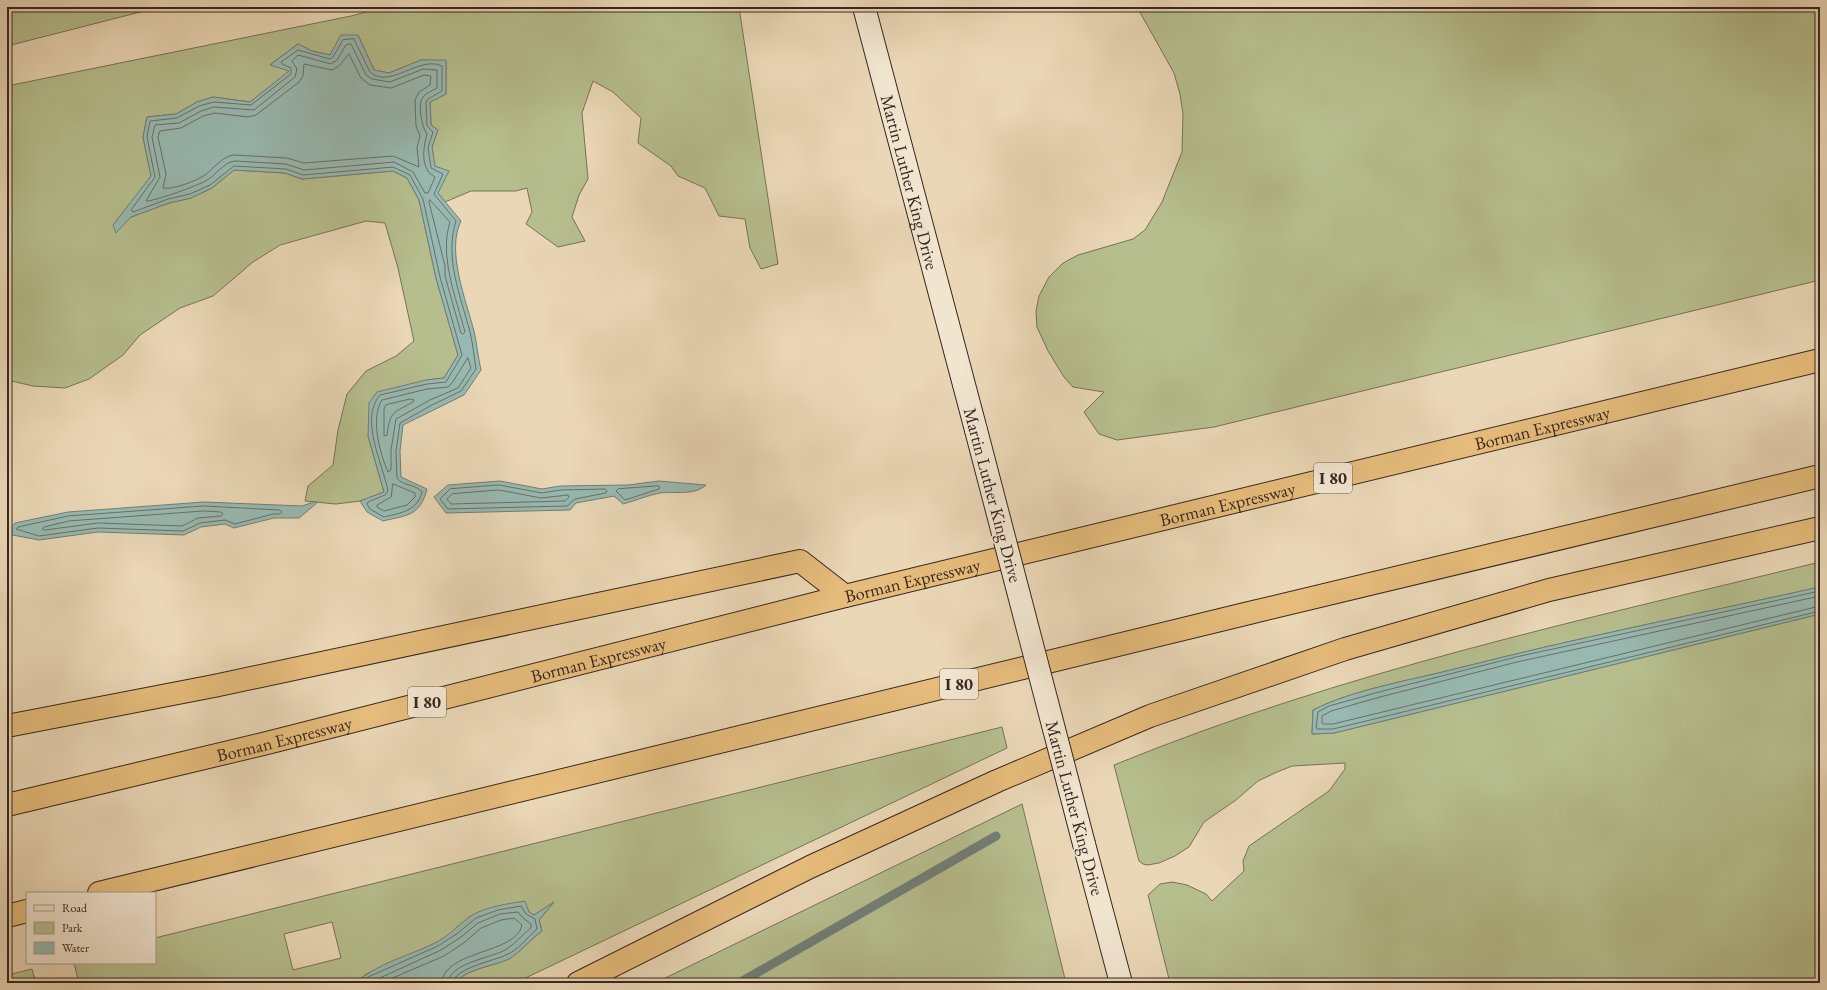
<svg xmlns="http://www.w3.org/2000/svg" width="1827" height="990" font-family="'EB Garamond',serif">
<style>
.green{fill:#b6be8e;stroke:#777256;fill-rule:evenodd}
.water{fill:#98b9b1;stroke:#727e77}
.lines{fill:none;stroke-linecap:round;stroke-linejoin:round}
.shore{stroke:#687068;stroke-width:1}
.stream{stroke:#727e77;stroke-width:9}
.secondary-casing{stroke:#38261f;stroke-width:24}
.highway-casing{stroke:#38261f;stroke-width:24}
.secondary{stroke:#f1e5d0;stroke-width:22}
.highway{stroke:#e5bc7b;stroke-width:22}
.secondary-bridge-casing{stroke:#38261f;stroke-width:24;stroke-linecap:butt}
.secondary-bridge{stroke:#f1e5d0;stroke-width:22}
.labels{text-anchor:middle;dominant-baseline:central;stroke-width:3.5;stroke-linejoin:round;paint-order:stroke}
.shield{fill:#f1e5d0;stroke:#705f54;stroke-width:1}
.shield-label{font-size:17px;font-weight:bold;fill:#38261f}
.street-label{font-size:18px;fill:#38261f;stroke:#f1e5d0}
</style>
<rect width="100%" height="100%" fill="#ead7b6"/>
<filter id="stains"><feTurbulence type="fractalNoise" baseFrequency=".005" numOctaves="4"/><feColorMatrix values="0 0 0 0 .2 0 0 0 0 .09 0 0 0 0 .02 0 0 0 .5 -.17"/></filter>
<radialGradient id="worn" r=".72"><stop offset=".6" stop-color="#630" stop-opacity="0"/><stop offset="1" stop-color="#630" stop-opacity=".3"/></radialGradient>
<g class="green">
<polygon points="7,7 160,7 7,46"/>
<polygon points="385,7 739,7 778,264 761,269 750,248 745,219 719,216 705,188 678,176 671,166 638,143 641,118 613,92 593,81 582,113 588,179 579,195 572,217 585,241 558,247 526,224 532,212 527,188 516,191 471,191 445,202 438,193 432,147 438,130 431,125 430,102 446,94 446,61 421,60 389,73 374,70 358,35 330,55 312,51 298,44 271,64 290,71 250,102 213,97 197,102 176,114 147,117 143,137 151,176 138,194 131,217 169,203 191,198 212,188 234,170 285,173 302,179 393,171 407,178 419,200 436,278 458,355 444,378 426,380 368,436 384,492 360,501 336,504 305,501 308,486 333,465 338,430 347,394 366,371 396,356 414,341 398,268 385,223 366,221 280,245 253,262 213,296 180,308 140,335 123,355 89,379 65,388 33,386 7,380 7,86 351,16"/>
<polygon points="1137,7 1820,7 1820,280 1214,427 1117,440 1099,434 1084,412 1104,392 1073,387 1064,377 1048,351 1037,327 1036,311 1039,296 1049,277 1063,263 1078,255 1133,239 1145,230 1162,202 1182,152 1183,114 1180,94 1174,73"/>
<path d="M1820 562V587C1698 614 1576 638 1455 669 1411 680 1352 690 1313 710L1312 734 1334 733 1820 614V983H1170L1148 895 1160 884 1172 882 1187 885 1206 894 1212 901 1244 871 1243 861 1249 846 1329 791 1345 769V763L1292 766 1277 772 1258 781 1236 800 1204 822 1189 847 1175 856 1159 863 1147 865 1143 864 1139 861 1114 765C1341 672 1582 620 1820 562Z"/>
<path d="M1002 727 1007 748 515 983H456C464 969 495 966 508 959 521 952 530 940 542 931L539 920 553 903 534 915 529 912 473 915 456 930 436 943 366 974 356 983H79L74 963H155V938ZM332 922 341 958 293 970 284 934Z"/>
<polygon points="1022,804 1066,983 655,983"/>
<polygon points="32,969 36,983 7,983 7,975"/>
</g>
<g class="water">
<path d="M341 35H358L374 70 389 73 421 60H446V94L430 102 431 125 438 130 432 147 435 166 449 171 438 193 461 221C446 251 466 300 474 331 477 344 478 357 481 370L464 395 403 425 400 451 401 477 427 489C420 516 408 515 383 521L367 512 360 501 384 492 368 436 369 403 377 392 426 380 444 378 458 355 436 278 419 200 407 178 393 171 302 179 285 173 234 170 212 188 191 198 169 203 131 217 116 233 113 225 151 176 143 137 147 117 176 114 197 102 213 97 250 102 289 71 270 65 298 44 312 51 330 55Z"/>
<path d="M500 481 542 489 560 486 628 485 659 481 706 485C694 496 675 491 660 493 648 495 635 501 623 504L614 496 576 503 570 510 446 513 434 497 448 485Z"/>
<polygon points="204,502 302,506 314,502 318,502 299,518 274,518 234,528 225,524 201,527 184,535 98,532 39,540 7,534 7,531 15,523 68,512"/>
<path d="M1820 587V614L1334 733 1312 734 1313 710C1352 690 1411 680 1455 669 1576 638 1698 614 1820 587Z"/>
<path d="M525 901 529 912 534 915 554 902 539 920 542 931C530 939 521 952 509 959 495 966 464 969 456 983H356C377 963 409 956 435 943 450 936 460 922 474 914 490 906 507 904 525 901Z"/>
</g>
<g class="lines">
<g class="shore">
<path d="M354 39 370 72C389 90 419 55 442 66V91L428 99 426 102 427 126 433 132 428 147 431 168 443 174 434 194 456 221C444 258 461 297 470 332 473 344 474 357 476 369L461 391 432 405 400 423 396 451 397 478C402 486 416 484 422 492 417 511 401 513 384 517L370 509 367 504 368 502 385 495 388 491C383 464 359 419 380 395L427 384 446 382 462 355 440 277 423 199 410 175 393 167 303 175 286 169 234 166 210 185 190 194 168 199 133 212 131 210 155 177 147 137 150 121 177 118 199 106 214 102 251 105 291 74V68L282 64 281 62 298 50 330 59 333 57 343 40Z"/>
<path d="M351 44 366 75 372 79 390 82 423 69 437 70V88C432 91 426 93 423 97 417 104 422 128 427 134 424 145 421 161 428 171 429 174 433 175 435 177L428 193H425L413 172 394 162 304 170 286 164 235 161C224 162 216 175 207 180 200 185 152 202 146 201L160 177 152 137 155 125 179 123 201 111 214 107 254 110 295 77 297 69 292 61 298 55 331 64 337 60 346 45Z"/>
<path d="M349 54 361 78 370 85 391 88 424 75 431 76 430 85 419 92 415 100 416 126 420 136 417 147 419 167 393 156 304 163 287 158 233 155C222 157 214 168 205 175 196 181 173 190 163 188L166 174 158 137 160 131 181 128 203 116 215 113 248 117 256 115 299 82 303 76 304 64 332 70 339 66Z"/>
<path d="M430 200 450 222C439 256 456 298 465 332L463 334 461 333 445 276V266L429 202Z"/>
<path d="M468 358 471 368 458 388 430 400 396 419 391 450V470L388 472C380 454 370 418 382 400L427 389 448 387 452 383Z"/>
<path d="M411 399 414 400 413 402C393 413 390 411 387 435L384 436V409L386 405Z"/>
<polygon points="393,484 415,493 415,497 407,505 384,511 377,507 377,505 391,497"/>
<polygon points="499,485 542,493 561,490 605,489 607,491 606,493 575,499 567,506 448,509 440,499 450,489"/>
<polygon points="658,486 660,487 659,489 625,500 616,491 618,489"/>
<polygon points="499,490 541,498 568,495 569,497 565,501 451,504 447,499 452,494"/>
<polygon points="204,506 280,510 282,512 280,514 273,514 235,524 225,520 200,523 183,531 98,528 39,536 16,529 18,527 68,516"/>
<polygon points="204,511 221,512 223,514 221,516 198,518 182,526 98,523 45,530 42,529 44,527 69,521"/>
<polyline points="1820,591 1516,657 1379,692 1329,706 1318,712 1316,728 1318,729 1333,729 1820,611"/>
<polyline points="1820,596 1517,662 1380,697 1331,711 1322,716 1322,723 1323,724 1333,724 1820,606"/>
<path d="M362 983 368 977 438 946 458 933 476 918 498 910 521 906 526 914 535 919 537 929C527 938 518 950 506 955 494 961 454 968 453 983"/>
<path d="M369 983 441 950 461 937 478 923 500 914 518 912 523 918 531 924V928C522 935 515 944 505 950 491 958 449 963 448 983"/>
<path d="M381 983 444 956 465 942 481 928 501 920 514 918 522 925C517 954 443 950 442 983"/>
</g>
<polyline class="stream" points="739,983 996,836"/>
<defs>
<g id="secondary">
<path id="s1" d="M864 7 976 430"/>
<polyline points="1084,844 1121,983"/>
</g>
<g id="highway">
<polyline points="7,726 214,686 800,561 845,596"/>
<path id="s2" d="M7 805 263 744 845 596 1820 360"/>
<polyline points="99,893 1245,614 1820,476"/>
<polyline points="7,916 27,911"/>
<polyline points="578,983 810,867 997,781 1150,716 1345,649 1549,590 1820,528"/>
</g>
</defs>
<use href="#secondary" class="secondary-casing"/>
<use href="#highway" class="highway-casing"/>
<use href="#secondary" class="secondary"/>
<use href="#highway" class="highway"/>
<defs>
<polyline id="secondary-bridge" points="976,430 1084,844"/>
</defs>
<use href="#secondary-bridge" class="secondary-bridge-casing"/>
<use href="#secondary-bridge" class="secondary-bridge"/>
</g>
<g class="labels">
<g class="shield">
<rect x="1314" y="463" width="38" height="30" rx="3"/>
<rect x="940" y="669" width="38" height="30" rx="3"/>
<rect x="408" y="687" width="38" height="30" rx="3"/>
</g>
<g class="shield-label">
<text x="1333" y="478">I 80</text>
<text x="959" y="684">I 80</text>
<text x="427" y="702">I 80</text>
</g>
<g class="street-label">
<text stroke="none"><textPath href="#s1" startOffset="181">Martin Luther King Drive</textPath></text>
<text stroke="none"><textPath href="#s2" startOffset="1581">Borman Expressway</textPath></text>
<text transform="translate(993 495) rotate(75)">Martin Luther King Drive</text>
<text stroke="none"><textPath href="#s2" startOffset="1257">Borman Expressway</textPath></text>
<text stroke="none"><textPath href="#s2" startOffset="933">Borman Expressway</textPath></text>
<text stroke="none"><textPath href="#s2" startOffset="609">Borman Expressway</textPath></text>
<text stroke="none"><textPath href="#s2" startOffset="285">Borman Expressway</textPath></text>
<text transform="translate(1075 808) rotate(75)">Martin Luther King Drive</text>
</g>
</g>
<rect width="1827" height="990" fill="none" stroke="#ead7b6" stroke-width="24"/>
<rect x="8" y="8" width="1811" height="974" fill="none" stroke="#38261f" stroke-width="2"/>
<rect x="12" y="12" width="1803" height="966" fill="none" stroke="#38261f"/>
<rect x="26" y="892" width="130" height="72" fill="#f1e5d0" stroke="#a79989"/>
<rect x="34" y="905" width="20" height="6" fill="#f1e5d0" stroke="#a79989"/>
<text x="62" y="912" font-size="12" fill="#38261f">Road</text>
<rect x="34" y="922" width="20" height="12" fill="#b6be8e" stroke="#a79989"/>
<text x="62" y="932" font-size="12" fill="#38261f">Park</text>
<rect x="34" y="942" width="20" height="12" fill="#98b9b1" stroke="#a79989"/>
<text x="62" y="952" font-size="12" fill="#38261f">Water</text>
<rect width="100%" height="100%" filter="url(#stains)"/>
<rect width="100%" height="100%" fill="url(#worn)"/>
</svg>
